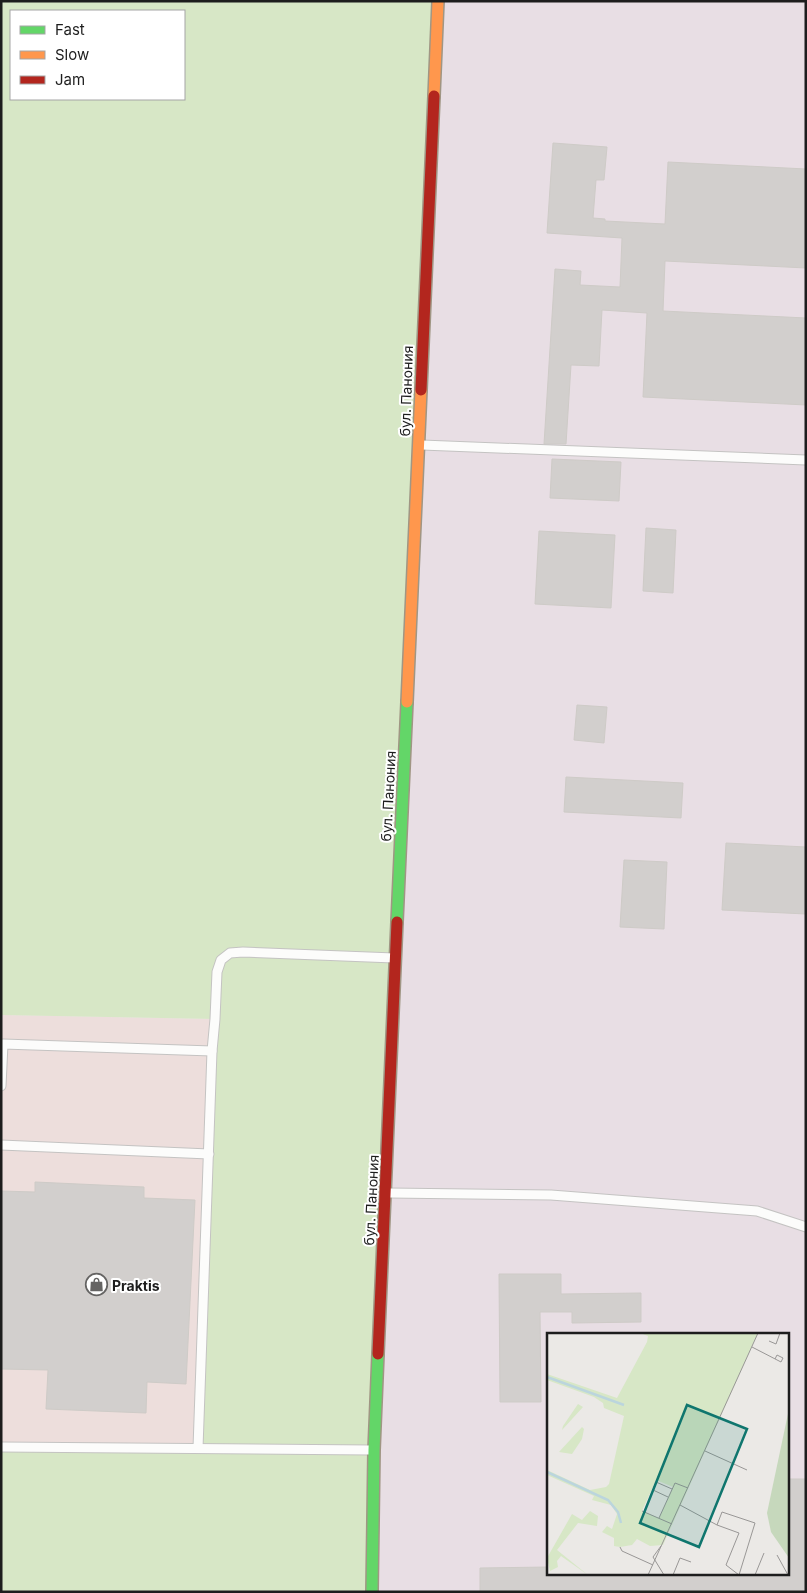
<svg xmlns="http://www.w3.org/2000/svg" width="807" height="1593" font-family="Inter,sans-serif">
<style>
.commercial{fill:#eddedc}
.industrial{fill:#e8dee4;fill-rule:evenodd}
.grass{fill:#d7e7c6;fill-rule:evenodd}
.building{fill:#d2cfcd;stroke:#cecbc7}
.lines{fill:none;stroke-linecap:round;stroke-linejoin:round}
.lane-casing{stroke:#c4c3c2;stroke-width:11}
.fast-casing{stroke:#a09684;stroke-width:14}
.slow-casing{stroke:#a09684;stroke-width:14}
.jam-casing{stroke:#a09684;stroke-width:14}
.lane{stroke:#fcfcfb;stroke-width:9}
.fast{stroke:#63d668;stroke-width:11}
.slow{stroke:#ff974d;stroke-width:11}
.jam{stroke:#b3261e;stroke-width:11}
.labels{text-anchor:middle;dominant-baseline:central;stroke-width:4;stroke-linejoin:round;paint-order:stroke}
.street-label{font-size:14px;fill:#1d1d1d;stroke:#fff}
.poi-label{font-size:14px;font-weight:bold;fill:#1d1d1d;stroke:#fff;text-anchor:start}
.inset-river{fill:none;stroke:#bbd5dd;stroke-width:2.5}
.inset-road{fill:none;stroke:#999796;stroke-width:1}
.view{fill:#0f766e;fill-opacity:0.15;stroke:#0f766e;stroke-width:2.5}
.inset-edge{fill:none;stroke:#1d1d1d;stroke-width:2.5}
</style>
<rect width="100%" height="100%" fill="#ebe9e6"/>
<polygon class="commercial" points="1,1015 215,1019 198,1448 1,1447"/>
<path class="industrial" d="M438 1H806V1592H372ZM548 1334H788V1574H548Z"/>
<path class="grass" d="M1 1H438L372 1592H1V1447L197 1448 215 1019 1 1015ZM11 11H184V99H11Z"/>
<g class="building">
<polygon points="553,143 607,147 604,180 596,180 593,218 605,219 605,221 665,224 668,162 806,169 806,268 665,261 663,311 806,318 806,405 643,397 647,313 602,310 599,366 571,365 566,444 544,444 555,269 581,271 580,285 620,287 622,238 547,233"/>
<polygon points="552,459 621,462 619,501 550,498"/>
<polygon points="646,528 676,530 673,593 643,591"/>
<polygon points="539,531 615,535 611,608 535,604"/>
<polygon points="577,705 607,707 604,743 574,740"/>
<polygon points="566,777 683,783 681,818 564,812"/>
<polygon points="726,843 806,847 806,914 722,910"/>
<polygon points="624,860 667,862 664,929 620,927"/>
<polygon points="35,1182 144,1187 144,1198 195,1200 186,1384 147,1382 146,1413 46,1409 48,1370 1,1369 1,1191 35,1192"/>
<polygon points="499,1274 561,1274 561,1294 641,1293 641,1322 572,1323 572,1312 540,1312 541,1402 500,1402"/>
<polygon points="788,1479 806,1479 806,1592 480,1592 480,1568 548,1567 548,1574 788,1574"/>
</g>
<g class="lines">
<defs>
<g id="lane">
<polyline points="422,445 806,460"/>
<polyline points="1,1086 3,1044 212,1051"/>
<polyline points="1,1145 209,1154"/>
<polyline points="389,1193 551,1195 757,1211 806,1227"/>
<polyline points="1,1447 371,1450"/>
<polyline points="198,1448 212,1051 215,1019 217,972 221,960 230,953 243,952 394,958"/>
</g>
<g id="fast">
<polyline points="397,922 407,702"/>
<polyline points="372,1592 374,1450 378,1354"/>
</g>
<g id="slow">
<polyline points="434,96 438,1"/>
<polyline points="407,702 421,390"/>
</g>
<g id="jam">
<polyline points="421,390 434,96"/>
<polyline points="378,1354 397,922"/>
</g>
</defs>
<use href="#lane" class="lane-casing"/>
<use href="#fast" class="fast-casing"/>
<use href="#slow" class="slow-casing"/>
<use href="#jam" class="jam-casing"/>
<use href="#lane" class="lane"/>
<use href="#fast" class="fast"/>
<use href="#slow" class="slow"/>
<use href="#jam" class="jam"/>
</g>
<defs>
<symbol id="shop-ring" viewBox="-11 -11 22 22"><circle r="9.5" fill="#fff" stroke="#656463" stroke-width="1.5"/><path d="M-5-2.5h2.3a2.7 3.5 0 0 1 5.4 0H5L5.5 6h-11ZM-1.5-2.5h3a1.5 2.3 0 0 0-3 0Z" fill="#656463"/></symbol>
</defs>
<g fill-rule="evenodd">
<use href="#shop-ring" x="84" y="1272" width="25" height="25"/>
</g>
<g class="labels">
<g class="street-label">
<text transform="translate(406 391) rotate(-88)">бул. Панония</text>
<text transform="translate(388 796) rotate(-87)">бул. Панония</text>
<text transform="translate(371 1200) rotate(-87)">бул. Панония</text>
</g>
<g class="poi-label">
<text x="112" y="1285">Praktis</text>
</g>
</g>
<g transform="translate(547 1333)">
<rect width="242" height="242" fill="#ebe9e6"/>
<path d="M93 0H211L116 212 103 213 90 206 85 212 73 214 67 213V205L55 199 60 193 65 196 70 181 64 172 45 167 47 163 0 142V137L43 157 59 154 62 151 77 83 57 75 56 70 47 64 0 47V41L70 65 100 9 101 3ZM109 147 126 154 112 185 95 178ZM31 71 36 74 15 97 16 93ZM35 94 37 96 35 106 25 121 12 119ZM43 178 51 183 50 193 31 190 10 217 41 242 14 223 10 228 11 234 3 238 0 225 25 181 35 187Z" fill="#d7e7c6" fill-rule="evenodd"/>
<path d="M242 76H243L242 225 224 199 220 180Z" fill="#c6d8bc"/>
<path class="inset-river" d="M0 44 77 72M0 139 61 167 71 179 74 190"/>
<path class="inset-road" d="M222 8 229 11 233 0M205 14 234 29 236 25 230 22 228 26M158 118 200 137M121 164 106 157 109 149 125 156M133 172 170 192 192 200 179 232 192 242 208 190 175 179 170 192M95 178 125 191M112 185 128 150 141 155M114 213 106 224 117 242M73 214 75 218 106 232M230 222 241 242M101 242 211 0M126 242 133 225 144 229M208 242 217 220"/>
<path class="view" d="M140 72 200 96 152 214 93 190Z"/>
<rect width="242" height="242" class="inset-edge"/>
</g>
<rect width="807" height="1593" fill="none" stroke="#1d1d1d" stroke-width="5"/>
<rect x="10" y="10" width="175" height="90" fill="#ffffff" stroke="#a5a5a5"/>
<rect x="20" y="26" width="25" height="8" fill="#63d668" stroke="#a5a5a5"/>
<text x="55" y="35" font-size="15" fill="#1d1d1d">Fast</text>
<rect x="20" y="51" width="25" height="8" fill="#ff974d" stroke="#a5a5a5"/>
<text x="55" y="60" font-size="15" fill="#1d1d1d">Slow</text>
<rect x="20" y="76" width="25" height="8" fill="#b3261e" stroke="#a5a5a5"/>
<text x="55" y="85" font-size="15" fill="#1d1d1d">Jam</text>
</svg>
